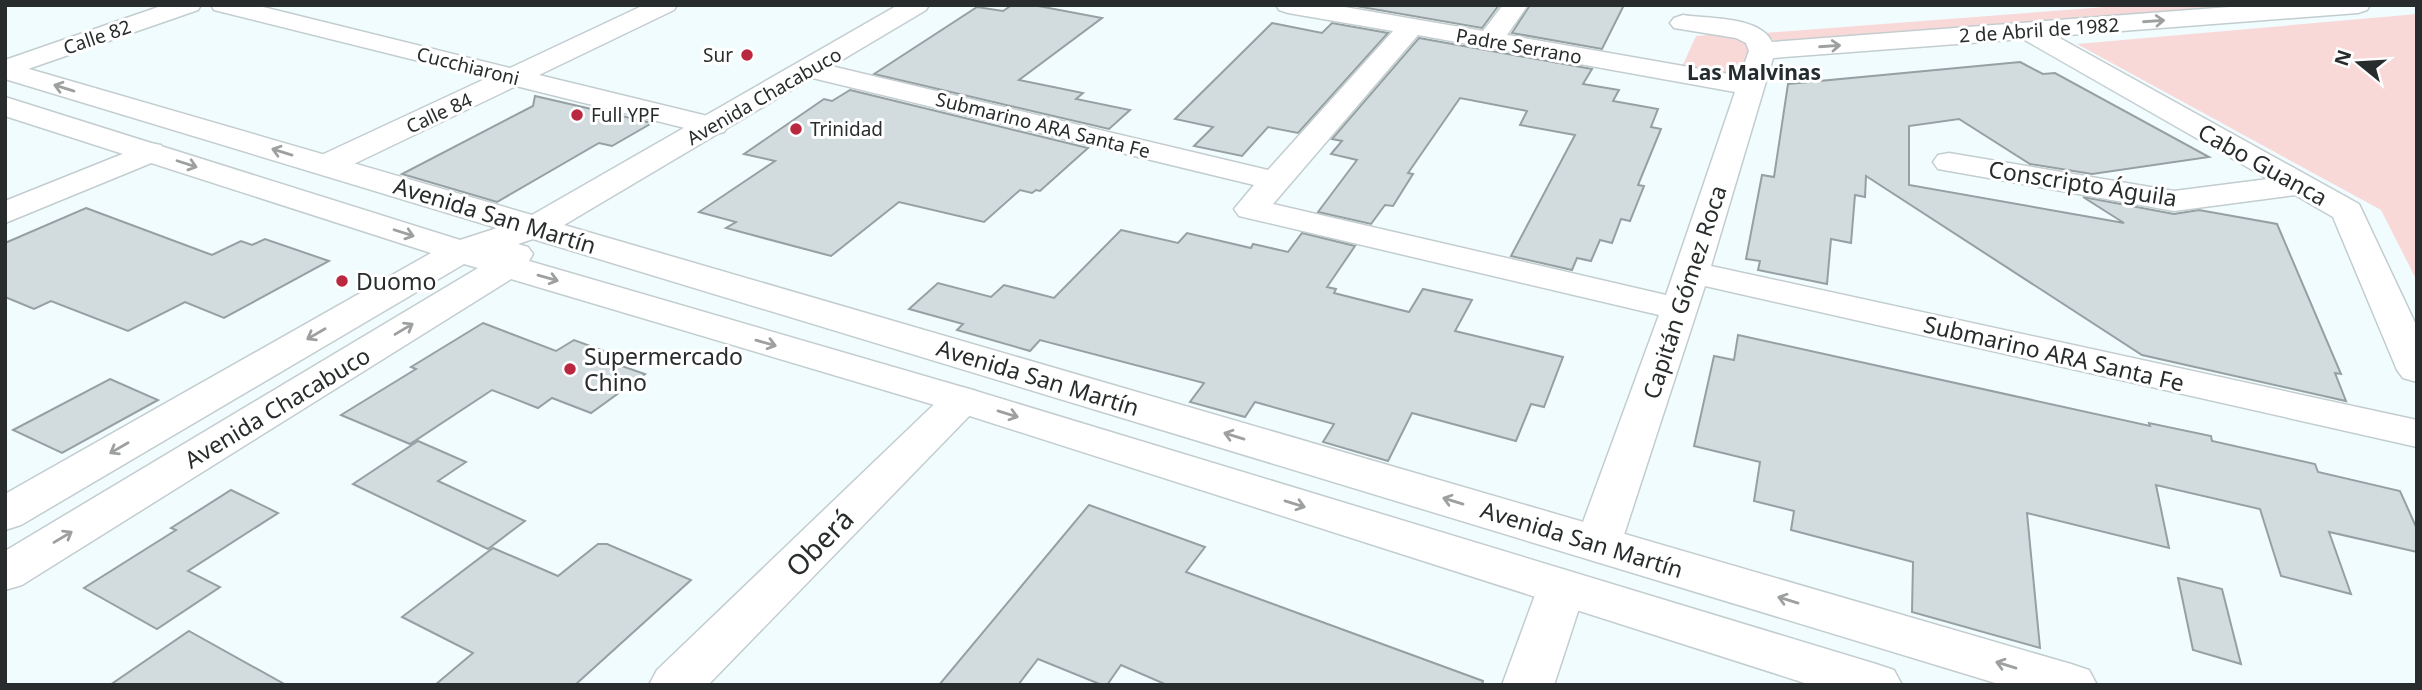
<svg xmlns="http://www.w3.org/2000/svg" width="2422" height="690" font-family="'Noto Sans',sans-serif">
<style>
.green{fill:#f9d9d8}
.building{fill:#d2dcdf;stroke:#96a0a3;stroke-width:2}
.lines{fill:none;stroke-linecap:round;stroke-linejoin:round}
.minor-casing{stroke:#c3cdd0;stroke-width:3}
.major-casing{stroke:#c3cdd0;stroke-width:3}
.minor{fill:#fff;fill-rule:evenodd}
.major{fill:#fff;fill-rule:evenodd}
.oneway{stroke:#9ea0a0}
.poi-dot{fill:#b9283f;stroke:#fff;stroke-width:2.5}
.labels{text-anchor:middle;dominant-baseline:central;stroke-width:6;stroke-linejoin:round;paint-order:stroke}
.far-street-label{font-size:19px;fill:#282c2d;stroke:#fff}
.far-poi-label{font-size:19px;fill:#282c2d;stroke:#fff;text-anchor:start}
.far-neighbourhood-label{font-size:21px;font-weight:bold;fill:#242c2f;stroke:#fff}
.street-label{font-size:23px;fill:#282c2d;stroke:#fff}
.poi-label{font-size:23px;fill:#282c2d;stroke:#fff;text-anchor:start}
.near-street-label{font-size:28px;fill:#282c2d;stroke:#fff}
</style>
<rect width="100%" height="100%" fill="#f1fcff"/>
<g class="green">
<polygon points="2132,5 2288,5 1778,43 1764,33"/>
<polygon points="2417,14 2417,281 2381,210 2077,44"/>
<polygon points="1726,33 1751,44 1737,79 1682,67 1696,36"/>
</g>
<g class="building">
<polygon points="1012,5 1033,5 1102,18 1019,80 1083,93 1076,99 1130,110 1109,129 874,74 977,7 1003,11"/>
<polygon points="1350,5 1499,5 1482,28"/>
<polygon points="1530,5 1624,5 1602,49 1512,33"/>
<polygon points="1272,23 1322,33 1332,23 1388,33 1298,133 1268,127 1242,156 1194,146 1213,127 1175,119"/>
<polygon points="1419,38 1592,69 1583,84 1619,90 1613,101 1658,109 1651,127 1661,129 1638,185 1644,186 1630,221 1621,219 1612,243 1600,240 1591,261 1577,258 1572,270 1511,256 1575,135 1520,125 1527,111 1460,98 1408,173 1413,174 1393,206 1385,205 1371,224 1318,212 1357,160 1331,154 1342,141 1332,139"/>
<polygon points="2020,62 2043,74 2055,73 2209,157 2092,174 2030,164 1959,119 1909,126 1909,185 2124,223 2083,197 2174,214 2199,210 2277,224 2341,374 2335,373 2346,401 2142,355 1866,176 1865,197 1855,195 1851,243 1831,239 1827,284 1758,270 1760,261 1746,259 1762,175 1774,177 1788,84"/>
<polygon points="850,90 1088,148 1040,191 1036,190 1032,193 1020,190 984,222 899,202 831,256 726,228 736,222 699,212 775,161 744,154 824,99 832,101"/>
<polygon points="535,96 652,123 612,146 599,143 497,202 402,174 533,106"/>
<polygon points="86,208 212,255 241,241 252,245 265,239 329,261 224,318 185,302 128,331 51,301 34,309 5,297 5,243"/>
<polygon points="1121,230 1178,243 1187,233 1251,248 1253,244 1288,252 1302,233 1355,246 1327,287 1336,289 1334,293 1409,312 1423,289 1472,300 1455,331 1563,357 1544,407 1531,404 1516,441 1412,413 1388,461 1323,442 1334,424 1255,402 1245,417 1190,402 1204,383 1040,340 1030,351 957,330 963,324 909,309 938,283 991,297 1004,285 1054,298"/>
<polygon points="483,323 556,351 574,340 615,355 607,361 645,374 591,413 552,398 538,408 492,390 410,444 341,415 416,369 411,367"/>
<polygon points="1738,335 2150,426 2149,423 2211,436 2212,441 2315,464 2318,472 2400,491 2417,529 2417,552 2329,532 2351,594 2281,576 2260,509 2156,485 2169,548 2027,513 2040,648 1912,612 1913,562 1791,530 1794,511 1754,501 1760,462 1694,446 1714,356 1734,360"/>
<polygon points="110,379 158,400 62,453 13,430"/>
<polygon points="418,441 466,462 438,481 525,521 488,549 353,484"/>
<polygon points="231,490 278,513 188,571 220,587 157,629 84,588 176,530 171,528"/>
<polygon points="1089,505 1205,547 1186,572 1483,681 1482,685 1167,685 1121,665 1107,685 1102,685 1038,659 1018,685 939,685"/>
<polygon points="598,544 607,544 691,580 575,685 435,685 473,653 402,617 493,548 558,576"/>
<polygon points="2178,578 2222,589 2241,664 2193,650"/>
<polygon points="189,631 286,685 110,685"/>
</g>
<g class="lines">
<defs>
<g id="minor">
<polygon points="164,5 201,5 198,10 5,77 5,60"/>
<polygon points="211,5 255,5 510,68 644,5 677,5 674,10 539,75 724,120 728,126 724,132 713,135 516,86 337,172 326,174 315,172 310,165 315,158 487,78 214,10"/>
<path d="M1276 5H1333L1483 31 1503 5H1528L1507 35 1740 76 1749 51 1746 43 1736 38 1674 28 1670 23 1674 18 1683 15C1708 19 1760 16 1772 42L2256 5H2370L2367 10 2358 13 2056 36 2359 204 2417 327V382L2403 378 2397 370 2333 217 2295 195 2174 211 1938 169 1933 162 1938 155 1949 153 2174 191 2268 179 2023 39 1773 58 1711 266 2417 420V447L1705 286 1621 544 1614 556 1598 560 1582 556 1575 544 1659 315 1239 216 1234 209 1254 185 800 75 796 69 800 63 810 61 1268 170 1393 31 1288 13 1279 10ZM1418 35 1735 92 1666 295 1273 204Z"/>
<polygon points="150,143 161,145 165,152 161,159 5,223 5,201"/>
<polygon points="962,387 976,391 982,400 976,409 708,685 649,685 657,670 948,391"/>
<polygon points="1562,569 1579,575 1586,587 1554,685 1502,685 1538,587 1545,575"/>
</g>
<polygon id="major" points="898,5 929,5 926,10 564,225 2071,664 2089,670 2097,685 2002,685 533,239 518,244 528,247 533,254 529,261 976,391 1876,664 1894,670 1902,685 1811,685 948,409 511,279 22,585 5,590 5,551 478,268 464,264 21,525 5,530 5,494 431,253 5,116 5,97 460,240 497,228 5,79 5,62 532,215"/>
</defs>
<use href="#minor" class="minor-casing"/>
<use href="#major" class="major-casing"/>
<use href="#minor" class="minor"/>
<use href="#major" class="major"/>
</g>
<defs><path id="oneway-shaft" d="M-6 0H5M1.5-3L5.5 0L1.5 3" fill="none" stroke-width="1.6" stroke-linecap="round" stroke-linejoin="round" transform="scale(1.75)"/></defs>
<g class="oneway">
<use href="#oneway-shaft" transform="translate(2154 21) rotate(-4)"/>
<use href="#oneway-shaft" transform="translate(1830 46) rotate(-4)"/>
<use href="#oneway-shaft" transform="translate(64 88) rotate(-163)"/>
<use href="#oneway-shaft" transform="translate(282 152) rotate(-163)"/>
<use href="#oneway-shaft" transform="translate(187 164) rotate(18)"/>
<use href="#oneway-shaft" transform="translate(404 233) rotate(18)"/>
<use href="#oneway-shaft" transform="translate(548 278) rotate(16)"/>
<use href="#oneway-shaft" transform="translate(404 329) rotate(-31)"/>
<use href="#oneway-shaft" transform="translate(316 334) rotate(150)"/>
<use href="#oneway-shaft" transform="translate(766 343) rotate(16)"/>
<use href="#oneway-shaft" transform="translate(1008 414) rotate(17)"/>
<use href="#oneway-shaft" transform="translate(1234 436) rotate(-163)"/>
<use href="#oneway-shaft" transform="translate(119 448) rotate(150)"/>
<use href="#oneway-shaft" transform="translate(1453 501) rotate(-163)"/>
<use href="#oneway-shaft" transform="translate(1295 504) rotate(17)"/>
<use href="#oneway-shaft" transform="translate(63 537) rotate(-31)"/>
<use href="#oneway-shaft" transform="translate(1788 600) rotate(-163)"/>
<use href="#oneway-shaft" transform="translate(2006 665) rotate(-163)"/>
</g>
<g class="poi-dot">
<circle cx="747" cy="55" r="7"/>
<circle cx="577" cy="115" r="7"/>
<circle cx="796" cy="129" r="7"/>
<circle cx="342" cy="281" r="7"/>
<circle cx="570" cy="369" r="7"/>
</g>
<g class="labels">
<g class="far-street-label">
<text transform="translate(2039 30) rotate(-4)">2 de Abril de 1982</text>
<text transform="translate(97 37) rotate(-19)">Calle 82</text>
<text transform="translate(1519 46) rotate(10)">Padre Serrano</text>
<text transform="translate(468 66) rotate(14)">Cucchiaroni</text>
<text transform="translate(764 96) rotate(-30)">Avenida Chacabuco</text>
<text transform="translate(439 113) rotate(-25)">Calle 84</text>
<text transform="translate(1043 125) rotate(14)">Submarino ARA Santa Fe</text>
</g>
<g class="far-poi-label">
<text x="733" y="55" text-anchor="end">Sur</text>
<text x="591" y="115">Full YPF</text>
<text x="810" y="129">Trinidad</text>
</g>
<g class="far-neighbourhood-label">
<text x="1754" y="72">Las Malvinas</text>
</g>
<g class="street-label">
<text transform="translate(2263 164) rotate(29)">Cabo Guanca</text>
<text transform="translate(2083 183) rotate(9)">Conscripto Águila</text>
<text transform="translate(495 215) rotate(17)">Avenida San Martín</text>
<text transform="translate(1684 292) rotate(-72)">Capitán Gómez Roca</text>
<text transform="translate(2054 353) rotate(13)">Submarino ARA Santa Fe</text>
<text transform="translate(1038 377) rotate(17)">Avenida San Martín</text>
<text transform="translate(277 407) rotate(-31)">Avenida Chacabuco</text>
<text transform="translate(1582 539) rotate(17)">Avenida San Martín</text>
</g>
<g class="poi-label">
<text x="356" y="281">Duomo</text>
<text x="584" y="356">Supermercado<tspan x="584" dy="26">Chino</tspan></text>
</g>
<g class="near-street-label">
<text transform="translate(819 542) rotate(-45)">Oberá</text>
</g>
</g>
<rect width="2422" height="690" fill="none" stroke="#282c2d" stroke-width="14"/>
<g transform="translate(2359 63) rotate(288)" stroke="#ffffff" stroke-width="5" paint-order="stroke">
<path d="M0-5L12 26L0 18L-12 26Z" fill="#282c2d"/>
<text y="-10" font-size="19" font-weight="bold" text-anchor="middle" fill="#282c2d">N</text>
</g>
</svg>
